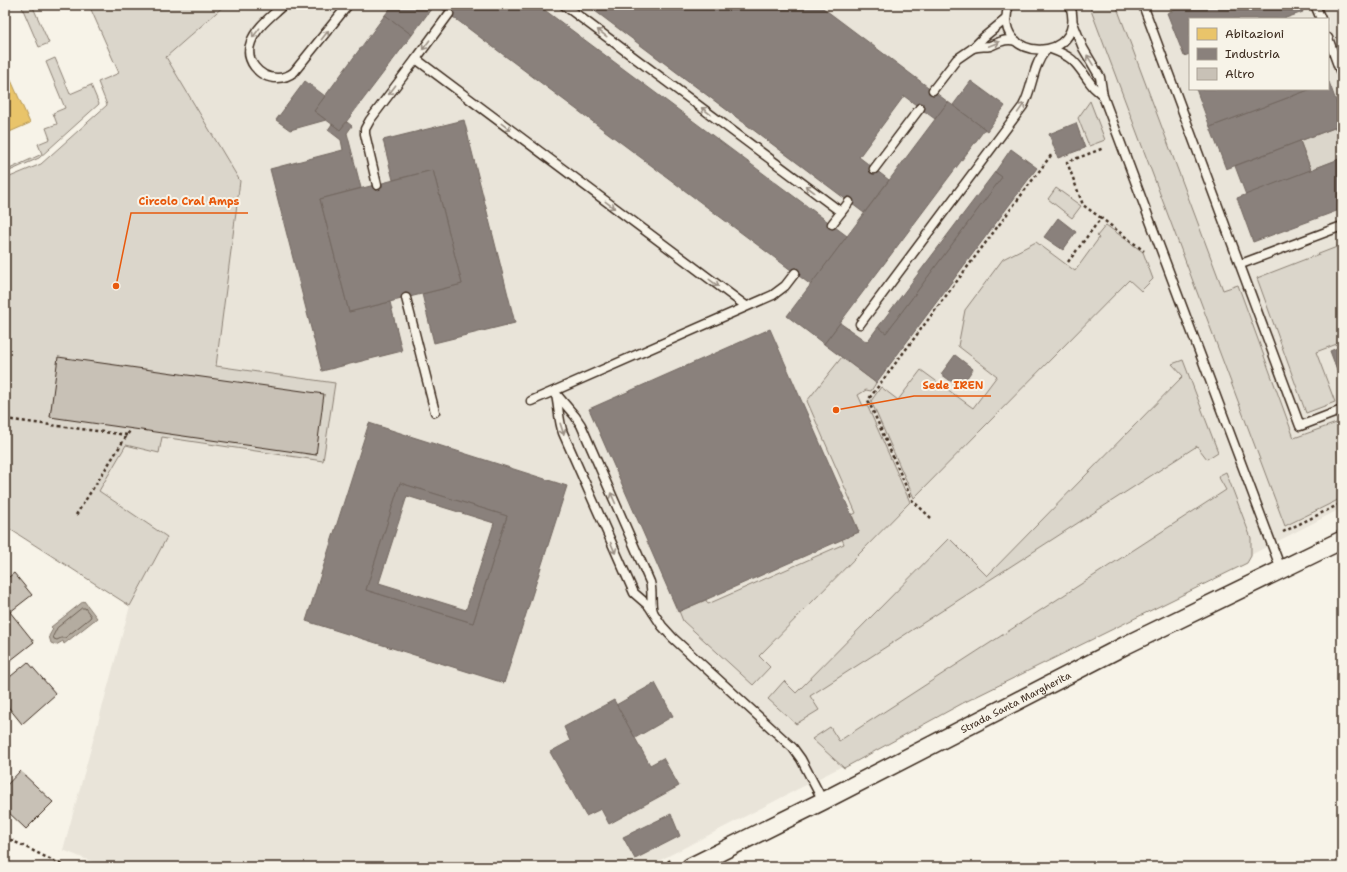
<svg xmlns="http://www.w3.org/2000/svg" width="1347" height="872" font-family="'Shantell Sans',sans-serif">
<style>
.built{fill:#e9e4d9;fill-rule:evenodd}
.green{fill:#dbd6cb;stroke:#8b8074}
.water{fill:#b4aca0;stroke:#84786c}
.homes{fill:#e9c46a;stroke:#b59653}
.industry{fill:#8a817c;stroke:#726760;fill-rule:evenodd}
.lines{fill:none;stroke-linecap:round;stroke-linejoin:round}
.shore{stroke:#6b5e52;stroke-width:1}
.building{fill:#c8c1b6;stroke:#3b2a1e}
.service-casing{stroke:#3b2a1e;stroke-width:11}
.minor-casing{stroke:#3b2a1e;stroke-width:20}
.path{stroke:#3b2a1e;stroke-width:2.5;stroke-dasharray:3 3;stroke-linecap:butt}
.service{stroke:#f7f3e8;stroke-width:8}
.minor{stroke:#f7f3e8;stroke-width:17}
.oneway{stroke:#998e83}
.labels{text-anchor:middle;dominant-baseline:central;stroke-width:4;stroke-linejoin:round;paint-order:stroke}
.street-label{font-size:10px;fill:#3b2a1e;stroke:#f7f3e8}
.leader{fill:none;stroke:#e8590c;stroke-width:1.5}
.callout-dot{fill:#e8590c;stroke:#f7f3e8;stroke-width:1.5}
.callout-label{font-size:11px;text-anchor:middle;font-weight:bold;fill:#e8590c;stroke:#f7f3e8;stroke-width:4;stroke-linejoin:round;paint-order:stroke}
</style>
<rect width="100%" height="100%" fill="#f7f3e8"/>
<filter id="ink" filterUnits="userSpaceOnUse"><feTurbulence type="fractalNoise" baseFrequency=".025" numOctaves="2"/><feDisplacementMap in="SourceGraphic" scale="8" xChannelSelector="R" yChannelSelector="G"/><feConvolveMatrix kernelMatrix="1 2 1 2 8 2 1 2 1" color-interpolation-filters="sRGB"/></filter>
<g filter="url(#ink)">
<path class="built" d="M225 5H1342V508L647 867H105L63 850 130 606 167 537 99 491 126 445 158 453 162 437 323 461 335 383 216 366 240 181 166 57ZM1190 19H1328V89H1190Z"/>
<g class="green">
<polygon points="21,5 32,5 49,43 39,47"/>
<polygon points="89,5 225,5 166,57 240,181 216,366 335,383 323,461 162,437 159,453 126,445 99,491 167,537 130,606 5,526 5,179 41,164 107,105 98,82 119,73"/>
<polygon points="1089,5 1116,5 1223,290 1238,285 1294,438 1342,421 1342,498 1285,526"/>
<polygon points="55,58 70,94 91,85 99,104 39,158 5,173 5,171 42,154 38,144 50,139 46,128 57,124 53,113 65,108 46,62"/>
<polygon points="1090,101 1105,140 1089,146 1078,118"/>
<polygon points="1342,125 1342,158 1311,170 1300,141"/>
<polygon points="1056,188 1081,206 1072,218 1048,199"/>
<polygon points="1106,225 1143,252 1153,279 1141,291 1129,280 914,498 871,401 881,387 898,400 921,370 973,408 997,376 958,346 965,310 1003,259 1036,242 1075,271 1099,238 1097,236"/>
<polygon points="1342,245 1342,342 1316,352 1335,402 1306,413 1257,278"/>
<polygon points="842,357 876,383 871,391 866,390 858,395 863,406 867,405 910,502 759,656 770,667 753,685 683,621 679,611 706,600 708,604 844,544 842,539 859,532 852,515 856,513 807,401"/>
<polygon points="1183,360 1218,452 1207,459 1197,446 810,696 819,710 796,724 768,699 784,681 796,693 949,538 987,576 1183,376 1172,364"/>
<polygon points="1226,472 1251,538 1251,556 1247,563 963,703 844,768 812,739 830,727 839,741 1226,490 1218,476"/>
</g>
<polygon class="water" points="84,601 97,618 64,644 63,641 56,645 51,643 49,636 53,629 51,627"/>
<polygon class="homes" points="5,69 6,69 30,123 5,134"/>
<g class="industry">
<polygon points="393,5 434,5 412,35 385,15"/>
<polygon points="437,5 538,5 847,236 811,285"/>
<polygon points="587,5 819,5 948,102 935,119 904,96 859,157 889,180 864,213"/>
<polygon points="1187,5 1300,5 1303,12 1283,19 1190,19 1190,54 1184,56 1167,13"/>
<polygon points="385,15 412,35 340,130 314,111"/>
<polygon points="305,81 325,96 314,111 326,120 290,130 276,120"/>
<polygon points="971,81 1005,106 987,131 953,105"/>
<polygon points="1329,82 1342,117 1342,125 1226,169 1210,127 1311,89 1328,89"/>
<polygon points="1196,89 1311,89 1210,127"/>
<polygon points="948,102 985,129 824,344 787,316"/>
<polygon points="464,120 515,323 434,343 422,294 462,284 433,170 393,180 383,140"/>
<polygon points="347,122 352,126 347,133 361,188 320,199 349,312 390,302 402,351 322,371 270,169 343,150 341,140 328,130 332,124 340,130"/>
<polygon points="1076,123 1085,148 1058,158 1049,134"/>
<polygon points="1300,141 1311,170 1246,195 1235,166"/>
<polygon points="1011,149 1037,168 876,383 824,344 840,323 867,342 878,327 886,333 1002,177 995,172"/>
<polygon points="1342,158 1342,209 1253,242 1237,198"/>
<polygon points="433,170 462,284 349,312 320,199"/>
<polygon points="995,172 1002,177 886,333 878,327"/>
<polygon points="1058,218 1076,232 1063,250 1044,237"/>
<polygon points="770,329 859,532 678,612 589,409"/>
<polygon points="1342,346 1342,383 1330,351"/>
<polygon points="955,355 973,369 960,388 941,374"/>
<path d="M369 423 567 486 504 683 306 621ZM400 483 507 516 473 623 366 590Z"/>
<path d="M400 483 507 516 473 623 366 590ZM407 496 494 523 466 610 379 583Z"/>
<polygon points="655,683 673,716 635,738 616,705"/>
<polygon points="614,700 650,765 663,758 679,786 609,824 601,809 586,816 550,752 570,741 564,727"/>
<polygon points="671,814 680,836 635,859 623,837"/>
</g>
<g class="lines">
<polygon class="shore" points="82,608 85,608 91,616 90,618 65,638 61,638 57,640 54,639 53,636 57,628"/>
</g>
<g class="building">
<polygon points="58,357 324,394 316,455 50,417"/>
<polygon points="14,573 32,595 10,612 34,642 6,664 5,580"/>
<polygon points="28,662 56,694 22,724 5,703 5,681"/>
<polygon points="20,771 53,802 26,829 5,809 5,787"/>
</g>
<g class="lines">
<defs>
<g id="service">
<path d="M283 5C273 15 256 27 251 42 244 60 259 78 277 78 284 78 289 76 294 72L348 5"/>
<polyline points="564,5 841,212"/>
<path d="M1009 5C989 63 1089 66 1070 5"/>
<polyline points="1143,5 1300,426 1342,410"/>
<polyline points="1315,5 1321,19"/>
<polyline points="449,14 416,59 746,306"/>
<polyline points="1073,23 1083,48 1100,77 1103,96 1281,569"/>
<polyline points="1328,38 1342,76"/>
<path d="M973 48C979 46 985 47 990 46 1000 42 1006 38 1016 41"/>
<path d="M1051 49C1076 58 1076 64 1091 84 1094 89 1099 91 1103 96"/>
<polyline points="933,90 957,59 973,48 984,37 1006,19"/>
<polyline points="874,169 920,108"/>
<polyline points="377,185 365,134 365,129 370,120 416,59"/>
<polyline points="832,224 849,202"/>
<polyline points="1241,264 1342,226"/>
<polyline points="406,298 435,412"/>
<path d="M860 324 1023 106C1033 88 1032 66 1046 50"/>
<path d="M555 391C559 405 558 419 563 433L634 593 649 606 662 626 673 638 793 748 801 759 823 801"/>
<path d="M558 396 575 416 581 425 650 582C653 592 650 602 653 612"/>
<polyline points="531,401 773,295 785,286 795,273"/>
</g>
<g id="minor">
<path id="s1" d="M690 867 823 801 1126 645 1342 540"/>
</g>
</defs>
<use href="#service" class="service-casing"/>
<use href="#minor" class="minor-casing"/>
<g class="path">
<polyline points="1101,218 1083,205 1067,162 1104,148"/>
<polyline points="1068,262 1101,218 1144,251"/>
<polyline points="5,419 127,435"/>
<polyline points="76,515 131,429"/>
<polyline points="931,518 912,500 868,400 1052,154"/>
<polyline points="1283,532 1342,503"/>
<polyline points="5,837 66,867"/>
<polyline points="657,867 671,860"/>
</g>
<use href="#service" class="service"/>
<use href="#minor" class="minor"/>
</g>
<defs><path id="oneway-shaft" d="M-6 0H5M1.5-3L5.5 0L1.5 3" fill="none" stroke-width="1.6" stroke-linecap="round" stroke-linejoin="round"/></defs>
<g class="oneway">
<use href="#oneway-shaft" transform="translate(256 33) rotate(127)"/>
<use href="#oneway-shaft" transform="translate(602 33) rotate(-143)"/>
<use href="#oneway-shaft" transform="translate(325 35) rotate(-52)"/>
<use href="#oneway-shaft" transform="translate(994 44) rotate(-21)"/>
<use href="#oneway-shaft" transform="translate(426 45) rotate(127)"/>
<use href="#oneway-shaft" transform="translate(1090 60) rotate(-122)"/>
<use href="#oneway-shaft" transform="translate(392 90) rotate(127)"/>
<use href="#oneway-shaft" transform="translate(1021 108) rotate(-55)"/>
<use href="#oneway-shaft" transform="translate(706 111) rotate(-143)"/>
<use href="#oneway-shaft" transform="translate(506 127) rotate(37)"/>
<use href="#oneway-shaft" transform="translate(810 189) rotate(-143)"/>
<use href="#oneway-shaft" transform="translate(610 205) rotate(37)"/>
<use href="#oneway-shaft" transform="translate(714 283) rotate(37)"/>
<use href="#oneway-shaft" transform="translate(562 429) rotate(72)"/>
<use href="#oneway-shaft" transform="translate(613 498) rotate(-114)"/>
<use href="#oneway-shaft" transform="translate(613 548) rotate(66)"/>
</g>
</g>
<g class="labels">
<g class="street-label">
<text stroke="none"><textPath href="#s1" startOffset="365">Strada Santa Margherita</textPath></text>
</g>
</g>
<path class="leader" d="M116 286L131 213H248M836 410L914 396H991"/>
<g class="callout-dot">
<circle cx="116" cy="286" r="4"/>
<circle cx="836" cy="410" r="4"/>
</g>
<g class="callout-label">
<text x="189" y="205">Circolo Cral Amps</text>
<text x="953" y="389">Sede IREN</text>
</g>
<rect width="1347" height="872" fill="none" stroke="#f7f3e8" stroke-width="20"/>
<rect x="10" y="10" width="1327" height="852" fill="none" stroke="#3b2a1e" stroke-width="1.5" filter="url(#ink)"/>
<rect x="1189" y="18" width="140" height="72" fill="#f7f3e8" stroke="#aca397"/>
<rect x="1197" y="28" width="20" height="12" fill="#e9c46a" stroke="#aca397"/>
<text x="1225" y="38" font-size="12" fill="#3b2a1e">Abitazioni</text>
<rect x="1197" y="48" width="20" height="12" fill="#8a817c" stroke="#aca397"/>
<text x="1225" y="58" font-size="12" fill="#3b2a1e">Industria</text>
<rect x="1197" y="68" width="20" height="12" fill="#c8c1b6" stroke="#aca397"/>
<text x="1225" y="78" font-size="12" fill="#3b2a1e">Altro</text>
</svg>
